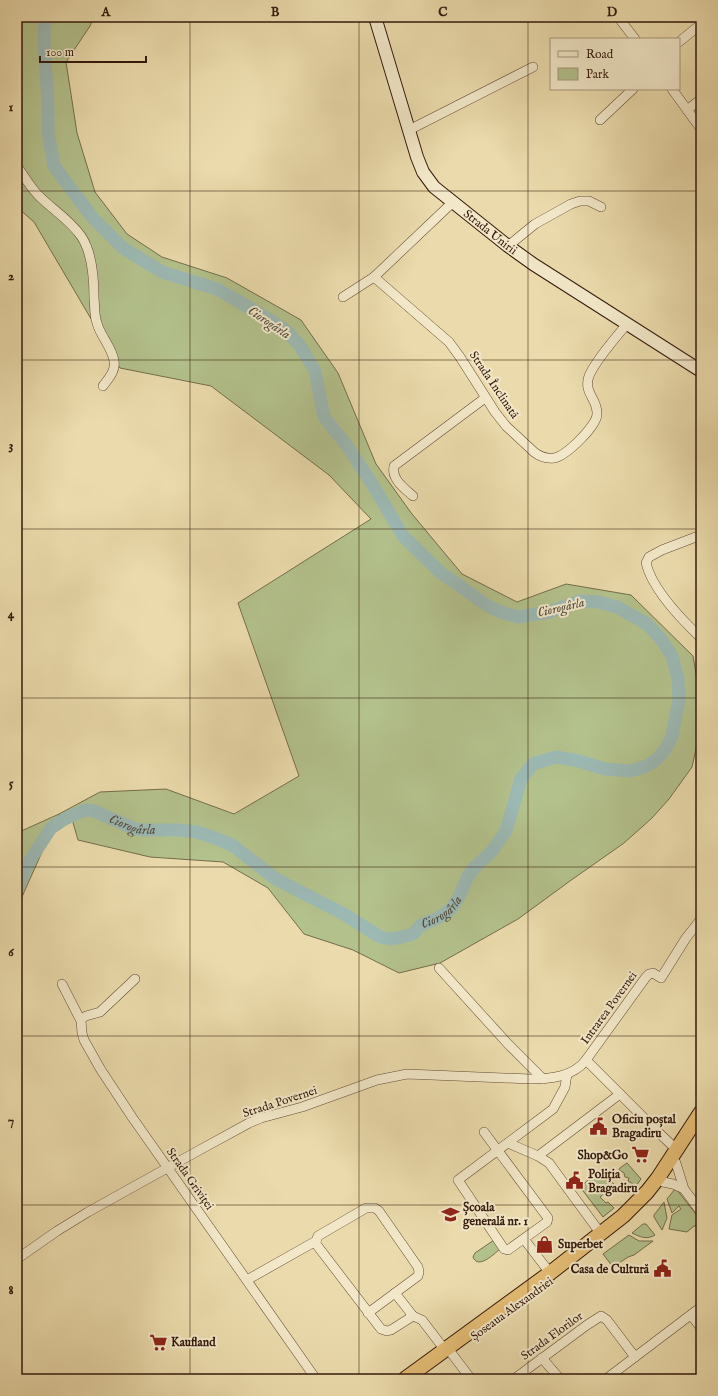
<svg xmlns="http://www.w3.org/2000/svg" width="718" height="1396" font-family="'IM FELL English',serif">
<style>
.green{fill:#b3c18c;stroke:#746d4c}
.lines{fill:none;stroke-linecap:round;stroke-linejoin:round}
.river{stroke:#9cb9b4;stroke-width:13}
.minor-casing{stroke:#624a34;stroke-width:10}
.secondary-casing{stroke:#34190c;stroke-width:14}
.trunk-casing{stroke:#34190c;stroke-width:16}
.minor{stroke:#f2e8c9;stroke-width:9}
.secondary{stroke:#f2e8c9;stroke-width:12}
.trunk{stroke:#e6be76;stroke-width:14}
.grid{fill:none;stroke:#34190c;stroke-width:1;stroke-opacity:0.55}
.labels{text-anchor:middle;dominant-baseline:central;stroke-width:4;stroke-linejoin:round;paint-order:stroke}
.street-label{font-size:12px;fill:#34190c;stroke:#f2e8c9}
.poi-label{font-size:12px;font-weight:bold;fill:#34190c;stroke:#f2e8c9;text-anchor:start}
.water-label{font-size:13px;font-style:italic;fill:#53493e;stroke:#f2e8c9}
.neatline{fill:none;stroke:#34190c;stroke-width:1.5}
.grid-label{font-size:13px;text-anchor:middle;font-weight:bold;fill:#34190c}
</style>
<rect width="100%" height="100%" fill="#ebdbac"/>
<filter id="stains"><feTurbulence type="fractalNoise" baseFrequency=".005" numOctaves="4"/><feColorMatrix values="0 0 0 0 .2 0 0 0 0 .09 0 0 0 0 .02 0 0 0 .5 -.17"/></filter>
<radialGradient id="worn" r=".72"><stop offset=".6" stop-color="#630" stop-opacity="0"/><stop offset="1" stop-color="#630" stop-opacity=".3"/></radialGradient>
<g class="green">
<polygon points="17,17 94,17 90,26 66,62 77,133 95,192 127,234 162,257 227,278 301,320 338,373 376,464 412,514 462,574 517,602 566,584 631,595 693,656 701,704 701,726 692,767 669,799 652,818 624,843 570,881 518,919 440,963 399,973 353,950 304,934 268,888 223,862 150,857 78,840 72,819 59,814 17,908 17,833 59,814 100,792 166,789 234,814 299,776 238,603 371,519 329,475 211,386 120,368 34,222 17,207"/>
<polygon points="627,1163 641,1179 634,1189 632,1187 633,1184 628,1181 629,1178 625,1177 624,1173 619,1170 620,1168"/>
<polygon points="601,1169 617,1188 609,1194 606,1192 600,1197 606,1203 608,1202 614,1208 603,1217 580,1187"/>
<polygon points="675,1189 677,1190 699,1218 697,1226 694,1226 687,1232 669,1229 672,1215 681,1209 679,1206 672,1213 667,1199"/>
<polygon points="664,1202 667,1218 662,1230 654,1217 654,1215"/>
<path d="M643 1224H646L655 1235C647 1240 640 1237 632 1233Z"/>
<polygon points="629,1235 639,1241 653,1241 634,1255 628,1257 613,1267 603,1254"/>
<path d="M494 1240 500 1249C494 1254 478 1270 473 1257L475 1253Z"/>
</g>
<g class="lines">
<path class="river" id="s1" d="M17 889 30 860 51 828 63 820 75 814 86 810 94 811 135 829 145 830H178L197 832 215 838 232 845 276 879 297 890 344 914 380 937 390 939 402 937 413 934 421 925 438 918 451 909 459 897 468 876 475 867 492 851 506 831 521 779 533 764 556 757 579 761 605 769 630 771 647 766 657 759 666 749 672 736 679 699 678 679 672 656 661 639 647 624 617 607 599 602 579 601 549 612 519 617 503 613 488 606 441 573 403 536 374 487 348 447 324 417 315 371 300 346 288 332 262 315 217 289 162 272 123 248 92 217 54 166 48 132V103L44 42 45 17"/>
<defs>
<g id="minor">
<polyline points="618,17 635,39"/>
<polyline points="679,42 701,24"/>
<polyline points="672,89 701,129"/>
<polyline points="687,110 701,99"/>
<polyline points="600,120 633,89"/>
<polyline points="409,130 533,67"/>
<path d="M17 166C24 176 30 187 39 196 53 210 69 219 81 236 92 252 94 279 94 298 95 306 94 315 97 323 100 336 112 347 114 361 116 371 108 379 103 386"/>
<polyline points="508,246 535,224 571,204 580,201 589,201 601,207"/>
<path d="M374 277 449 342 460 357 495 412 506 426 534 452C539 456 546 459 554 458 566 456 597 426 597 414 598 399 583 393 589 376 595 361 616 337 627 324"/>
<polyline points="343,297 374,277 453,202"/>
<path d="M413 496C404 488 391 479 394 466L485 398"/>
<path d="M701 535 662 550 649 557 646 563C652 589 682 620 701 638"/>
<polyline points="439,968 508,1044 543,1079"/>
<polyline points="62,984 81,1021 82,1033 84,1040 101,1070 132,1117 316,1379"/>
<polyline points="81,1019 86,1016 100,1012 135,979"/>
<polyline points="586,1060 659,1133 677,1150"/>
<polyline points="484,1132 548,1218 547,1222 508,1250 504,1249 458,1180 553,1109 565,1087 567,1074"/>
<polyline points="508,1143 538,1156 549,1163 601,1234"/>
<polyline points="538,1156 620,1094"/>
<polyline points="676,1163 684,1189 701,1212"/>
<polyline points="663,1182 673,1184 684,1189"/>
<polyline points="524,1239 550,1273"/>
<polyline points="316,1241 316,1244 381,1329 387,1331 391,1330 413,1316"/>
<path d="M17 1259 57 1231 88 1212 196 1152 249 1123 261 1118 302 1107 377 1080 407 1074 530 1079C550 1079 573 1077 586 1060L646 977 649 974 653 973 661 978 686 938 701 919"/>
<polyline points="247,1280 316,1241 318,1236 366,1208 375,1208 379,1211 418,1267 419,1272 418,1276 368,1313"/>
<polyline points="395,1293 413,1316"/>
<polyline points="691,1315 701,1328"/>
<polyline points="413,1316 422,1320 445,1350"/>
<polyline points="452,1354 471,1379"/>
<polyline points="542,1358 560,1379"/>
<polyline points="514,1379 587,1325 601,1316 607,1320 635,1357"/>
<polyline points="606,1379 701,1307"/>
</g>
<g id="secondary">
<path id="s2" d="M375 17 417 157 423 172 434 187 508 246 533 264 701 371"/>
</g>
<polyline id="trunk" points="405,1379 550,1273 623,1216 647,1192 658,1178 701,1112"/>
</defs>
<use href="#minor" class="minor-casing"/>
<use href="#secondary" class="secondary-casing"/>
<use href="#trunk" class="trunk-casing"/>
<use href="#minor" class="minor"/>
<use href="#secondary" class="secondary"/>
<use href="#trunk" class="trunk"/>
</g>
<path class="grid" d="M190 17V1379M359 17V1379M528 17V1379M17 191H701M17 360H701M17 529H701M17 698H701M17 867H701M17 1036H701M17 1205H701"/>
<defs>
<symbol id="civic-bare" viewBox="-9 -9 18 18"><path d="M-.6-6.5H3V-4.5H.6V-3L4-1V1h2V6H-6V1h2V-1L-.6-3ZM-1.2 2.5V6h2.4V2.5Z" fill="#8f2418" stroke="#f2e8c9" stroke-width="2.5" paint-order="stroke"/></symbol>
<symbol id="supermarket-bare" viewBox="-9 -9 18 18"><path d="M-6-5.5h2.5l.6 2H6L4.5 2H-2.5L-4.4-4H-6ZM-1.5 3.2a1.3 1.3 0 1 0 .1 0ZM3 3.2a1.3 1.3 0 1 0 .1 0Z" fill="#8f2418" stroke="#f2e8c9" stroke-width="2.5" paint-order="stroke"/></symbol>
<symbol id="school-bare" viewBox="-9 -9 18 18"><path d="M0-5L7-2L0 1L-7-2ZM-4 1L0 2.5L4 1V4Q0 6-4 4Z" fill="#8f2418" stroke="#f2e8c9" stroke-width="2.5" paint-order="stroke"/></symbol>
<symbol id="shop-bare" viewBox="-9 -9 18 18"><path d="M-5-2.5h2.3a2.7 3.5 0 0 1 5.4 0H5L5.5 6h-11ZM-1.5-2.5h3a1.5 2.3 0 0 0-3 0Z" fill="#8f2418" stroke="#f2e8c9" stroke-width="2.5" paint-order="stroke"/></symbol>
</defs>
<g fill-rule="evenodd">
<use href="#civic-bare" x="586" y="1114" width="25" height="25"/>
<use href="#supermarket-bare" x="628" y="1142" width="25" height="25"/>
<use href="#civic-bare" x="562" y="1168" width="25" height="25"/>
<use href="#school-bare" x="438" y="1202" width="25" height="25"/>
<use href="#shop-bare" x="532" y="1232" width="25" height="25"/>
<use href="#civic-bare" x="650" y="1256" width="25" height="25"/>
<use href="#supermarket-bare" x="146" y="1330" width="25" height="25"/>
</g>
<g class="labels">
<g class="street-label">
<text stroke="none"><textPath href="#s2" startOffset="253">Strada Unirii</textPath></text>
<text transform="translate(494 385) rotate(56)">Strada Înclinată</text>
<text transform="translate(609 1008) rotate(-54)">Intrarea Povernei</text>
<text transform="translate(280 1102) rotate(-18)">Strada Povernei</text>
<text transform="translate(190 1179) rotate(55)">Strada Griviței</text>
<text transform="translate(512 1309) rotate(-36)">Șoseaua Alexandriei</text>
<text transform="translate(552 1336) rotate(-36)">Strada Florilor</text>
</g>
<g class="poi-label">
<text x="612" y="1119">Oficiu poștal<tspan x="612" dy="14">Bragadiru</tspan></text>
<text x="628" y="1155" text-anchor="end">Shop&amp;Go</text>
<text x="588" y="1174">Poliția<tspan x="588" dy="14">Bragadiru</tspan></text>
<text x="463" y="1207">Școala<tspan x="463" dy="14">generală nr. 1</tspan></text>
<text x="558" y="1244">Superbet</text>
<text x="649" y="1269" text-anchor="end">Casa de Cultură</text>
<text x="171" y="1342">Kaufland</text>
</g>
<g class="water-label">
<text transform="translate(269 323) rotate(34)">Ciorogârla</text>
<text transform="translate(561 608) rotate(-13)">Ciorogârla</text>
<text stroke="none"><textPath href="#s1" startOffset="159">Ciorogârla</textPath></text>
<text stroke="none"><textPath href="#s1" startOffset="507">Ciorogârla</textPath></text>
</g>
</g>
<rect width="718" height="1396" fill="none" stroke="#ebdbac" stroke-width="44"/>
<rect x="550" y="38" width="130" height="52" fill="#f2e8c9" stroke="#a6957d"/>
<rect x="558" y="51" width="20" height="6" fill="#f2e8c9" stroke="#a6957d"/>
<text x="586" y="58" font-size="12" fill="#34190c">Road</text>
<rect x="558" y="68" width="20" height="12" fill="#b3c18c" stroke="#a6957d"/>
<text x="586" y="78" font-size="12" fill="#34190c">Park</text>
<path d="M40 56v6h106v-6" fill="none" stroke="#34190c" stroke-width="2"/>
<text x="46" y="56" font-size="12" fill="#34190c" stroke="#f2e8c9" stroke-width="3" paint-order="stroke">100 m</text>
<rect x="22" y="22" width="674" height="1352" class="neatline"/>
<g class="grid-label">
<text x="106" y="16">A</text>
<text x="275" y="16">B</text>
<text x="443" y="16">C</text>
<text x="612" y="16">D</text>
<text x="11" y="111">1</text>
<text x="11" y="280">2</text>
<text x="11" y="449">3</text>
<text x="11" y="618">4</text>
<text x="11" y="787">5</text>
<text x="11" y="956">6</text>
<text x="11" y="1125">7</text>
<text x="11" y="1294">8</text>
</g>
<rect width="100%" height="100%" filter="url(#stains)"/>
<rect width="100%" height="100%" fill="url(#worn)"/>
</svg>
